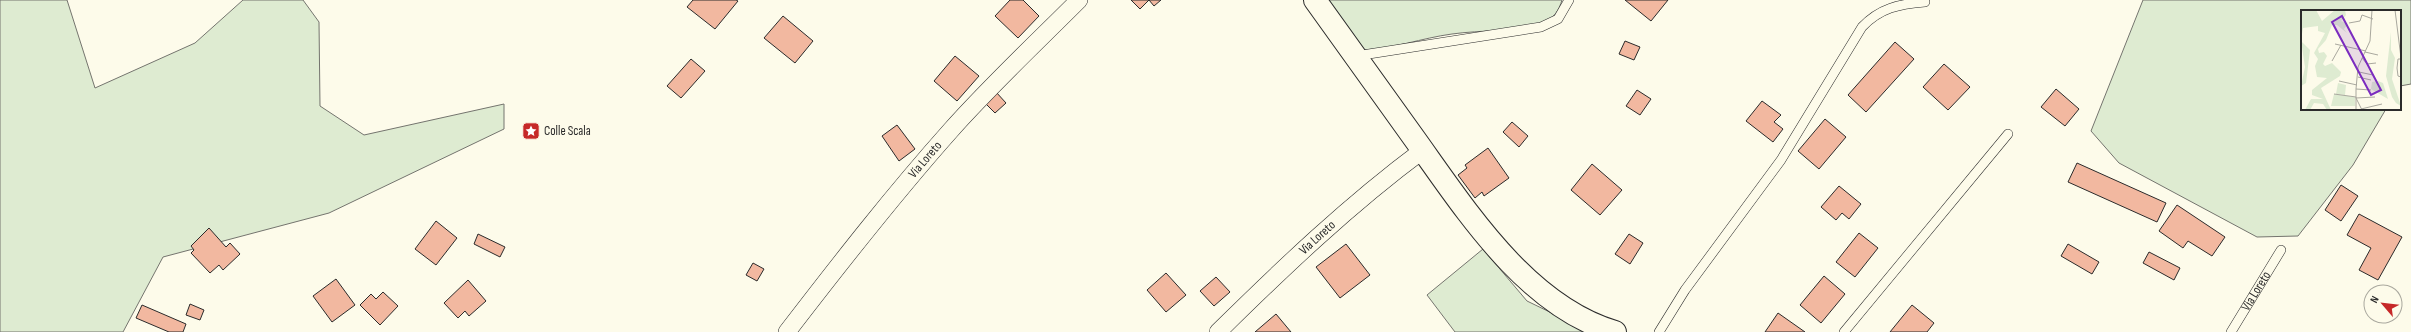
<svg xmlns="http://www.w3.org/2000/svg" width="2411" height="332" font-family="'Sofia Sans Condensed',sans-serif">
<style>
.green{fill:#deebd1;stroke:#74746e}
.building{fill:#f2b8a0;stroke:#2b2b2b}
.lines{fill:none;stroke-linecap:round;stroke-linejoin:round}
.lane-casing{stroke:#2b2b2b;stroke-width:10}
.street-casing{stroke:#2b2b2b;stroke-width:18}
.secondary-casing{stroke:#2b2b2b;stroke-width:24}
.lane{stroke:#fdfbea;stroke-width:9}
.street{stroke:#fdfbea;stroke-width:17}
.secondary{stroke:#fdfbea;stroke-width:22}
.labels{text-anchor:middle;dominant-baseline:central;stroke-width:3;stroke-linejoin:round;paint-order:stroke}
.poi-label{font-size:13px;fill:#2b2b2b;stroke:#fdfbea;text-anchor:start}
.street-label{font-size:13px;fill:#2b2b2b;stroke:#fdfbea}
.inset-road{fill:none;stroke:#a9a89e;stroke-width:1}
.view{fill:#7b2cbf;fill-opacity:0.15;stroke:#7b2cbf;stroke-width:2}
.inset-edge{fill:none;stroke:#2b2b2b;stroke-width:2}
</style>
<rect width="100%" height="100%" fill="#fdfbea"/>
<g class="green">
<polygon points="0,0 67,0 95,88 195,43 243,0 303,0 319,22 320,106 364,135 504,104 504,129 329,213 163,257 123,332 0,332"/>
<path d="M1324 0H1562C1559 10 1554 19 1543 22 1517 32 1480 30 1452 34 1422 38 1393 49 1362 50Z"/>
<polygon points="2143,0 2411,0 2411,84 2400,86 2400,11 2302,11 2302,109 2386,109 2353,165 2298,236 2257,237 2119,163 2091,131"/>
<polygon points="1483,249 1527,301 1591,332 1455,332 1427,295"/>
</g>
<g class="building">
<polygon points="693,0 736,0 738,1 715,29 687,7"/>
<polygon points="1010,0 1023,0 1039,16 1018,38 995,16"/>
<polygon points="1131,0 1161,0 1154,6 1149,0 1140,9"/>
<polygon points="1625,0 1668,0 1651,21"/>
<polygon points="783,16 813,41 795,63 764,38"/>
<polygon points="1625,41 1640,47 1634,60 1619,54"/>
<polygon points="1895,42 1914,59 1866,112 1848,95"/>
<polygon points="955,56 979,76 957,101 934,81"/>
<polygon points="691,59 705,71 681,98 667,86"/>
<polygon points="1944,64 1970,87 1948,110 1923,87"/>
<polygon points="2056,89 2079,109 2065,126 2041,107"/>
<polygon points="1637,90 1651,99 1640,115 1626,106"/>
<polygon points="996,92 1006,103 995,113 985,103"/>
<polygon points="1762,101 1781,115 1774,122 1783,129 1773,142 1746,121"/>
<polygon points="1825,119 1846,137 1819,169 1798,151"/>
<polygon points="1512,122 1528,136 1519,147 1503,132"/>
<polygon points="897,125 915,149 899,161 882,136"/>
<polygon points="1488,148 1509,178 1484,196 1482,192 1475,198 1458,175 1467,168 1465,165"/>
<polygon points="2077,163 2166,203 2157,222 2068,182"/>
<polygon points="1592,164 1622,190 1600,215 1571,190"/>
<polygon points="2341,185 2358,196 2341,221 2325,210"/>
<polygon points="1839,186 1861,204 1849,219 1842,213 1836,220 1821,207"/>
<polygon points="2177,205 2225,237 2212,256 2188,241 2183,248 2159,231"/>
<polygon points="2359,214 2402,237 2378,280 2359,270 2371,248 2347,235"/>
<polygon points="436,221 457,238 436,265 415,249"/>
<polygon points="209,228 226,247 230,243 240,254 223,270 219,265 210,273 191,253 194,250 191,246"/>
<polygon points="1859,233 1878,248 1855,277 1836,262"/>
<polygon points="478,234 505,247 500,257 474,244"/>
<polygon points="1629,234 1643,243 1630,264 1615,254"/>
<polygon points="1346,244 1370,275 1340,298 1316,267"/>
<polygon points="2068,244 2099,262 2092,274 2061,256"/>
<polygon points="2149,252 2180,268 2174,280 2143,263"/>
<polygon points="753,263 764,269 757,281 746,275"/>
<polygon points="1166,273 1186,295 1166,312 1147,290"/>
<polygon points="1824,276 1845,294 1821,323 1800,305"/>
<polygon points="1216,277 1230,292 1214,306 1200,291"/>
<polygon points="336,279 355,305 332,322 313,296"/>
<polygon points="468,280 486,301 469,316 465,311 458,318 444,303"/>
<polygon points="383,292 398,306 380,325 360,305 371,294 376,299"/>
<polygon points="190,304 204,310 200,320 186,315"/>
<polygon points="142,305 186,324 183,332 169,332 136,318"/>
<polygon points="1912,305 1934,323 1927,332 1890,332"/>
<polygon points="1778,313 1805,332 1765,332"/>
<polygon points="1276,314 1291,332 1255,332"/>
</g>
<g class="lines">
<defs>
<g id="lane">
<polyline points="1356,56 1541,27 1558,19 1569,0"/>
<path d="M1659 332 1685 290 1781 160 1862 27C1880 8 1899 4 1925 2"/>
<polyline points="1844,332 2008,134"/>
<path id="s1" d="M2231 332 2281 250"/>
</g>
<g id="street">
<path id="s2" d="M787 332C840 263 893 195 951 130 992 84 1036 43 1079 0"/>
<path id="s3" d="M1218 332C1284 267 1349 205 1423 150"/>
</g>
<path id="secondary" d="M1315 0C1348 46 1381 92 1414 138 1465 209 1526 306 1615 332"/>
</defs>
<use href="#lane" class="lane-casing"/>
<use href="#street" class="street-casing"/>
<use href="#secondary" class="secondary-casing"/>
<use href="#lane" class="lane"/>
<use href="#street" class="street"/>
<use href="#secondary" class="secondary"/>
</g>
<defs>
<symbol id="sight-square" viewBox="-11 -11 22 22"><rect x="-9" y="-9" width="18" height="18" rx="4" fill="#c62828" stroke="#fdfbea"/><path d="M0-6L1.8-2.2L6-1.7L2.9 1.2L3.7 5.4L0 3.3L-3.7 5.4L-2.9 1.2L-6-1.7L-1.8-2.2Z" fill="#fff"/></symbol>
</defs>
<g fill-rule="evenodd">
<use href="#sight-square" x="521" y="121" width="20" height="20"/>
</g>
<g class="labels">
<g class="poi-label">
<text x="544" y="131">Colle Scala</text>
</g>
<g class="street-label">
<text stroke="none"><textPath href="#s2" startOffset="221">Via Loreto</textPath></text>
<text stroke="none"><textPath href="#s3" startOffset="137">Via Loreto</textPath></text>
<text stroke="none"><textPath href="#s1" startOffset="48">Via Loreto</textPath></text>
</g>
</g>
<g transform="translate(2301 10)">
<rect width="100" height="100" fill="#fdfbea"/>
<path d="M0 0H15L21 11 34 0H44L45 5 40 11 47 14 43 19 46 23 36 15H31L25 30 17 39 18 43 23 42 26 46 22 54 24 56 31 53 40 62 39 66 20 78 30 100H26L22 94 13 93 9 100H4L10 89H22L11 85V80L26 68 16 67 14 56 17 49 13 43 24 23 17 21V16L2 18 0 30ZM90 22V40L94 48 91 69 100 96 95 93 91 87 85 66ZM0 31 9 40 5 73 0 76 4 57ZM77 71 82 73 87 89 70 79 71 72ZM37 73 45 75 44 85 35 84ZM33 84 54 87V96H30Z" fill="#deebd1"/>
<path class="inset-road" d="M94 0 100 48M48 13 59 11 61 5 72 9M34 34 65 41M64 42 77 45M61 48 66 54 75 53M100 49H97L96 58 97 66 100 67M31 51 40 35M58 62 72 65M57 67 70 70M38 71 56 75M55 79 70 80M33 84 55 87V100M55 88 74 87M60 99 81 94M61 100 55 88V79L57 57 69 31 71 0"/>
<path class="view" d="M41 6 80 80 70 85 31 12Z"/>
<rect width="100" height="100" class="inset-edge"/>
</g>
<g transform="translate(2383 304) rotate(298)"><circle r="19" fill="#fdfbea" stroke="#a9a89e"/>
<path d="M0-3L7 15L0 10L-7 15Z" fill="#c62828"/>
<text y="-6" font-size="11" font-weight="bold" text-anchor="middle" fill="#2b2b2b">N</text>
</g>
</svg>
